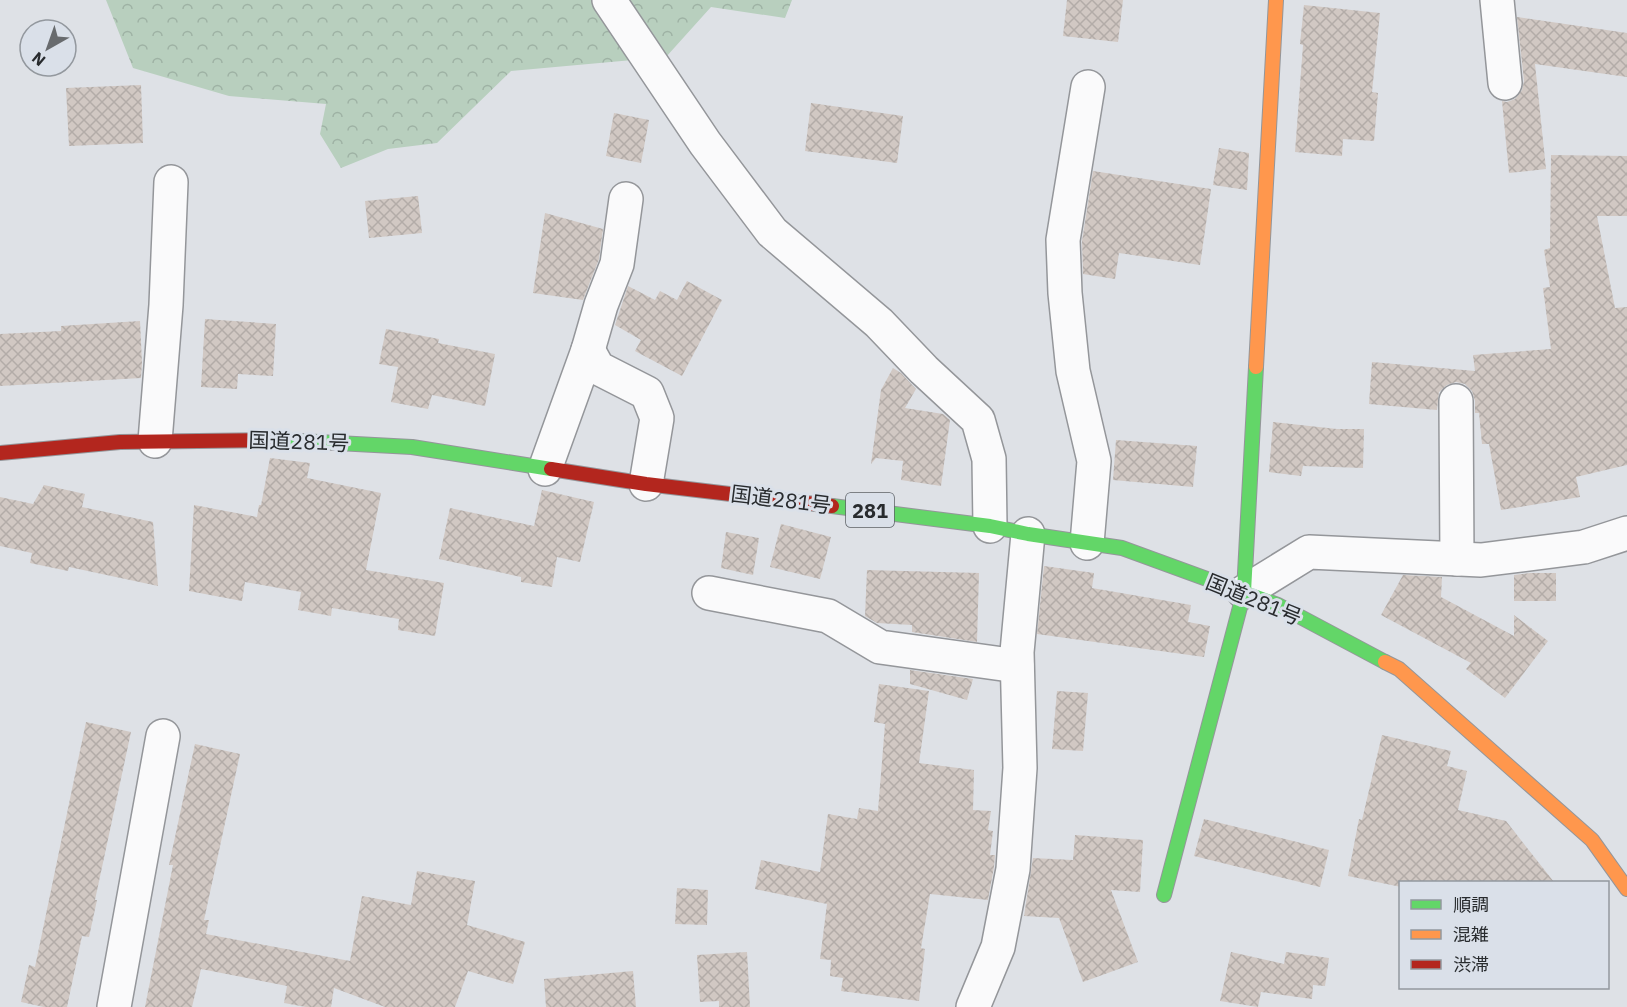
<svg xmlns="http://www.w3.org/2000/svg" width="1627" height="1007" font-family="'IBM Plex Sans','Noto Sans JP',sans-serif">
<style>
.forest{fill:url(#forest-crowns)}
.building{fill:url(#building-cross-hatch)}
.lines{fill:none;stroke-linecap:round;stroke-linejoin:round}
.street-casing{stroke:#94969a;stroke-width:36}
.fast-casing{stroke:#94969a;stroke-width:16}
.slow-casing{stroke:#94969a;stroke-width:16}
.jam-casing{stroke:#94969a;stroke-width:16}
.street{stroke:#fafafb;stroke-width:33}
.fast{stroke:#63d668;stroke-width:14}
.slow{stroke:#ff974d;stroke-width:14}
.jam{stroke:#b3261e;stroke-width:14}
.labels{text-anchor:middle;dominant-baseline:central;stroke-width:6;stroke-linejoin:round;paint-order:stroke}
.shield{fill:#dae0e9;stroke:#5d6166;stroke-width:1.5}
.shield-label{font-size:20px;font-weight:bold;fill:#282b2e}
.street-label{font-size:21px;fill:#282b2e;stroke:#dae0e9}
</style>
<defs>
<pattern id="forest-crowns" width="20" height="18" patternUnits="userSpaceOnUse" patternTransform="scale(1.5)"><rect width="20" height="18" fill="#b8cfbe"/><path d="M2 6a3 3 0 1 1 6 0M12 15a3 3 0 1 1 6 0" fill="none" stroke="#9eb2a4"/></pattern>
<pattern id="building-cross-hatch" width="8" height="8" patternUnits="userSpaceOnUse" patternTransform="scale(1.5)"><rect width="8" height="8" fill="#d1c8c3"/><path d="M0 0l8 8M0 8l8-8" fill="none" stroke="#b3aca8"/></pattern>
</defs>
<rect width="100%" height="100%" fill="#dee1e6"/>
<polygon class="forest" points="106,0 792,0 785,18 711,7 666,57 511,71 437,143 388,149 341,168 320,134 326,104 229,96 133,68"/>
<g class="building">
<polygon points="1067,0 1123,0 1118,42 1063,36"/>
<polygon points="1304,5 1380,13 1372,92 1378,93 1374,141 1343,139 1342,156 1295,152 1303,45 1300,44"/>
<polygon points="1517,17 1627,33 1627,77 1535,64 1546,169 1509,173 1502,101 1507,102 1515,99 1522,90 1524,81"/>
<polygon points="141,85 143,143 69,146 66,88"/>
<polygon points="811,103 903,116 897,163 805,151"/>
<polygon points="614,113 649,120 641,163 606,156"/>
<polygon points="1219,148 1249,153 1247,190 1213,185"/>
<polygon points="1551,155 1627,156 1627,216 1597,216 1615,308 1627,307 1627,465 1576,477 1580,497 1501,510 1489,444 1482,444 1479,413 1475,413 1475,401 1472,391 1465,384 1456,382 1447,385 1439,392 1437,410 1369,404 1372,362 1475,371 1473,355 1551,349 1543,288 1550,287 1544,250 1550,248"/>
<polygon points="1093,171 1211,189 1200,265 1119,253 1115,279 1083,274 1082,241"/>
<polygon points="418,196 422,233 369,238 365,201"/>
<polygon points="545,213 603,229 599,259 583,300 533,293"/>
<polygon points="687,281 722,300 682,376 635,351 641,340 615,325 628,286 655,300 660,291 677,300"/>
<polygon points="205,319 276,324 273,376 238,374 237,389 201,387"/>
<polygon points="140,321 142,363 141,378 0,386 0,334 61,331 61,326"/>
<polygon points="386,329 439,339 438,343 495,354 485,406 432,395 428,409 391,402 398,367 379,364"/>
<polygon points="893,368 901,373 916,389 905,408 943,414 950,420 941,486 901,480 903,461 876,458 871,464 881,390"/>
<polygon points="1273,422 1337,429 1364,429 1363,468 1303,466 1301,476 1269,472"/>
<polygon points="1116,440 1197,446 1193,487 1113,480"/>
<polygon points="270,458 310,463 307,478 381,493 366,570 444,583 435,636 398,630 399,619 332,608 331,616 298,610 301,592 245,582 242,601 189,591 194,505 257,517 259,505 261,505"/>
<polygon points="44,485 85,494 82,507 153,522 158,586 69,567 68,571 30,563 32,553 0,546 0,497 33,504"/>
<polygon points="542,490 594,502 580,562 557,557 552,587 521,582 521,577 439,559 450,508 534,526"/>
<polygon points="781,524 831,537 820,579 770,567"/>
<polygon points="726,532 759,538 753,575 721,568"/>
<polygon points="1044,566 1094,573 1092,588 1191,605 1188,622 1210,626 1204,657 1037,634"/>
<polygon points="867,570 979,573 977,642 912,632 912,625 877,623 865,616"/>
<polygon points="1530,573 1556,573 1556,601 1514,601 1514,575"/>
<polygon points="1403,575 1442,577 1441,597 1514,636 1514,615 1548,641 1505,698 1466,669 1471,663 1381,615"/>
<polygon points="910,670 973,679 967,700 910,684"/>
<polygon points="879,684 929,691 919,763 974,770 973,810 991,811 988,830 993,831 990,855 995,855 994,867 988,900 930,894 921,948 925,949 919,1001 841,991 843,978 830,976 831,960 820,959 827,904 755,889 761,860 820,872 828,814 857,819 859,808 878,811 885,724 874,722"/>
<polygon points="1057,691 1088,693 1083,751 1052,749"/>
<polygon points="86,722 131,732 95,900 97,900 89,937 82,936 67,1007 44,1007 21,1002 29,965 35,967"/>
<polygon points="1382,735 1451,751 1447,766 1467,771 1458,810 1506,821 1554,882 1401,882 1401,887 1348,876 1359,819 1362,820"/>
<polygon points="195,744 240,754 204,920 209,920 206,934 350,961 362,896 411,905 417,871 475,881 467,925 525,942 513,984 468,971 455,1007 385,1007 334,988 331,1007 306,1007 284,1003 287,986 201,969 192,1007 145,1007 173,865 169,865"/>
<polygon points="1204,819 1329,850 1320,887 1194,856"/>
<polygon points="1075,835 1143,840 1140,892 1111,890 1138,962 1083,982 1059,918 1024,916 1033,858 1073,860"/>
<polygon points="677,888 708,890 707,925 675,924"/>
<polygon points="747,952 750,1007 719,1007 719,1001 700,1002 697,955"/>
<polygon points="1231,952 1284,964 1286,952 1329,958 1325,986 1313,985 1312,999 1261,992 1258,1007 1220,1001"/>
<polygon points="633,971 636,1007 546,1007 544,979"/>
</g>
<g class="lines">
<defs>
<g id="street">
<polyline points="609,0 705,143 772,232 879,323 924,370 978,420 989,459 990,526"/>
<polyline points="1497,0 1505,83"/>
<polyline points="588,350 601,305 617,264 626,199"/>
<polyline points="1456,401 1457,559"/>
<polyline points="155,441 166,305 171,182"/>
<polyline points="545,469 588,350 598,368 647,393 657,418 646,484"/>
<polyline points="1087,543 1094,461 1073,371 1065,293 1063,240 1088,87"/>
<polyline points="1244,592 1309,552 1481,560 1584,547 1627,533"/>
<polyline points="709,593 828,616 880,647 1017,666"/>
<polyline points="114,1007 163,736"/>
<polyline points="973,1007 998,947 1013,869 1020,768 1017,652 1028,534"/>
</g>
<g id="fast">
<polyline points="281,440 412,447 551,469"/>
<polyline points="832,506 990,526 1028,534 1122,548 1278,605 1385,662"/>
<polyline points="1164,895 1244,592 1256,367"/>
</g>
<g id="slow">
<polyline points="1256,367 1276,0"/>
<polyline points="1385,662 1399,669 1592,840 1627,889"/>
</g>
<g id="jam">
<polyline points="0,453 120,442 281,440"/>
<polyline points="551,469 646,484 832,506"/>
</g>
</defs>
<use href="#street" class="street-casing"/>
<use href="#fast" class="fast-casing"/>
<use href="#slow" class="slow-casing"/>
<use href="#jam" class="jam-casing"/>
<use href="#street" class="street"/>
<use href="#fast" class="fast"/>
<use href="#slow" class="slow"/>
<use href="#jam" class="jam"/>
</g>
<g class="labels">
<rect class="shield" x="846" y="493" width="48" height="34" rx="4.5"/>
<g class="shield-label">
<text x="870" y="510">281</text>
</g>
<g class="street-label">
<text transform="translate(299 441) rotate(2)">国道281号</text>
<text transform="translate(781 499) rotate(7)">国道281号</text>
<text transform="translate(1254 599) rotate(22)">国道281号</text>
</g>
</g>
<rect x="1399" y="881" width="210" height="108" fill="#dae0e9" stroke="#93989e" stroke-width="1.5"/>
<rect x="1411" y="900" width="30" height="9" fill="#63d668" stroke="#93989e" stroke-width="1.5"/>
<text x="1453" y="911" font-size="18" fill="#282b2e">順調</text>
<rect x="1411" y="930" width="30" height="9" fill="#ff974d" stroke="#93989e" stroke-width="1.5"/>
<text x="1453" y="941" font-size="18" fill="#282b2e">混雑</text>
<rect x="1411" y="960" width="30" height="9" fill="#b3261e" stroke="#93989e" stroke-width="1.5"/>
<text x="1453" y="971" font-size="18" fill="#282b2e">渋滞</text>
<g transform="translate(48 48) rotate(220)"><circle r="28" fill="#dae0e9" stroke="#93989e" stroke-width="1.5"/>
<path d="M0-4.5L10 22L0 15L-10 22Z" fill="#686b6e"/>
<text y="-9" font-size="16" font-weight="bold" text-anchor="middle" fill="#282b2e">N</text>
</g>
</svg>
